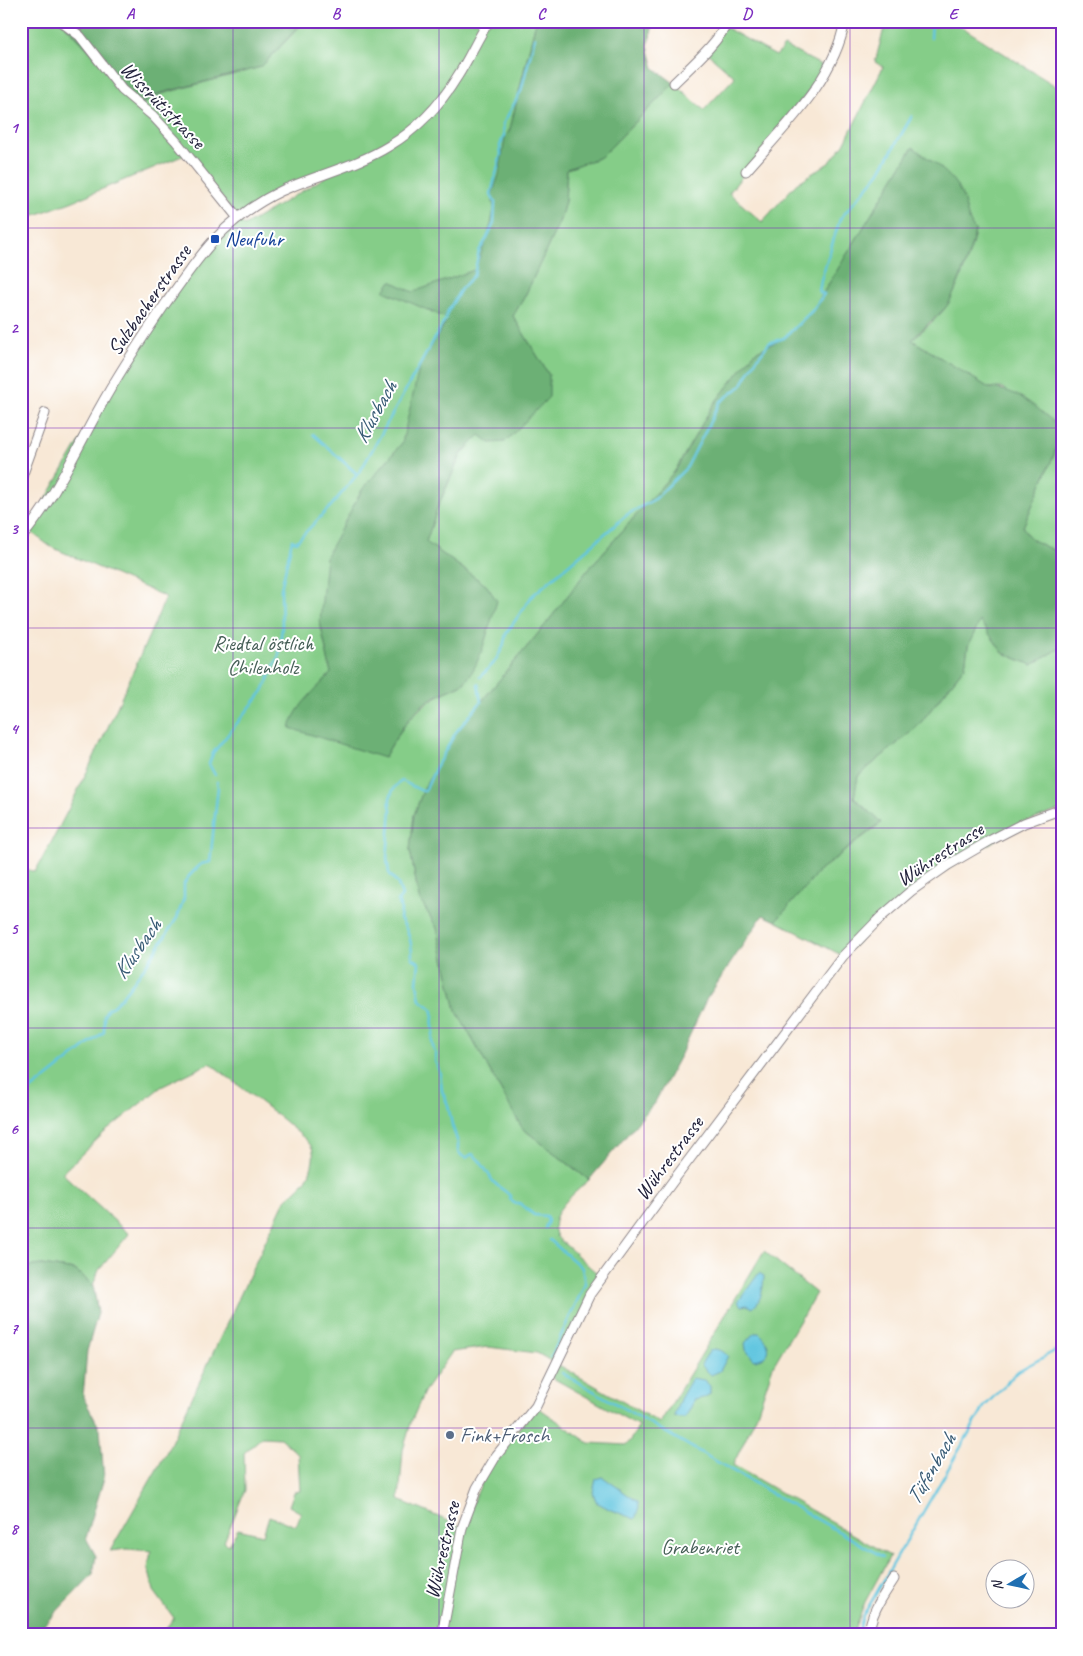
<svg xmlns="http://www.w3.org/2000/svg" width="1083" height="1656" font-family="Caveat,sans-serif">
<style>
.green{fill:#85cd88;stroke:#547862;fill-rule:evenodd}
.forest{fill:#6cb074;stroke:#476958}
.water{fill:#62c6e0;stroke:#42748e}
.lines{fill:none;stroke-linecap:round;stroke-linejoin:round}
.stream{stroke:#62c6e0;stroke-width:2.5}
.minor-casing{stroke:#8d8588;stroke-width:11}
.minor{stroke:#fff;stroke-width:9}
.grid{fill:none;stroke:#7b2cbf;stroke-width:1;stroke-opacity:0.55}
.transit-dot{fill:#1a4fb4;stroke:#fff;stroke-width:2}
.service-dot{fill:#5c6f8a;stroke:#fff;stroke-width:2}
.labels{text-anchor:middle;dominant-baseline:central;stroke-width:4;stroke-linejoin:round;paint-order:stroke}
.street-label{font-size:21px;fill:#22223b;stroke:#fff}
.transit-label{font-size:21px;fill:#164399;stroke:#fff;text-anchor:start}
.park-label{font-size:21px;fill:#455e56;stroke:#fff}
.service-label{font-size:21px;fill:#4e5e75;stroke:#fff;text-anchor:start}
.water-label{font-size:22px;font-style:italic;fill:#385b75;stroke:#fff}
.neatline{fill:none;stroke:#7b2cbf;stroke-width:2}
.grid-label{font-size:16px;text-anchor:middle;font-weight:bold;fill:#7b2cbf}
</style>
<rect width="100%" height="100%" fill="#fff"/>
<filter id="ink" filterUnits="userSpaceOnUse"><feTurbulence type="fractalNoise" baseFrequency=".02" numOctaves="2"/><feDisplacementMap in="SourceGraphic" scale="10" xChannelSelector="R" yChannelSelector="G"/><feConvolveMatrix kernelMatrix="1 2 1 2 8 2 1 2 1" color-interpolation-filters="sRGB"/></filter>
<filter id="wash" filterUnits="userSpaceOnUse"><feTurbulence type="fractalNoise" baseFrequency=".0096" numOctaves="4" result="noise"/><feDisplacementMap in="SourceGraphic" scale="20" xChannelSelector="R" yChannelSelector="G"/><feGaussianBlur stdDeviation="1.12" result="paint"/><feColorMatrix in="noise" values="0 0 0 0 0 0 0 0 0 0 0 0 0 0 0 0 0 1.4 0 .05"/><feComposite in="paint" operator="in"/></filter>
<g filter="url(#wash)">
<rect width="100%" height="100%" fill="#f8e8d6"/>
<g class="green">
<path d="M21 21H61L141 105 158 95 261 67 305 21H536L513 116 494 223 456 316 402 443 362 490 320 622 331 673 298 711 384 758C407 718 420 701 464 684L487 586 426 542 438 506 461 455 480 434 549 375 513 316 525 296 560 220 565 201 567 169 601 157 674 83 704 110 735 77 705 51 725 27 776 56 784 46 827 68 729 193 762 222 796 184 830 162 844 144 883 67 875 62 886 21H904L919 24 920 21H957V24L1062 90V554C1048 547 1028 542 1023 527L1056 450 1003 388H989L912 340C922 330 942 315 948 304 957 290 974 246 975 230L969 223 962 195 913 147 812 311 784 338 755 352 713 405 675 471 586 572 546 624 456 732 424 788 414 815 410 850 419 898 437 928 456 1010 522 1128 589 1180C573 1195 546 1213 557 1237L601 1277 557 1364 660 1423 764 1251 816 1293 773 1366 757 1414 733 1465 890 1556 865 1602 853 1635H160L174 1618 154 1591 148 1568 151 1551 127 1549 110 1551 165 1455 283 1204C292 1191 307 1185 311 1169 313 1162 315 1152 311 1146 306 1138 296 1132 289 1125 263 1103 236 1084 210 1063L161 1087 105 1132 62 1173 129 1234 99 1270 93 1285 75 1270 42 1265 21 1267V867L35 872C85 783 125 690 166 597L51 547 28 530 116 379 180 283 238 218 187 154 71 202 35 215 21 213ZM332 173 244 226 239 218 301 183ZM488 1347 537 1353 556 1364 551 1377 639 1426 627 1445 589 1443 536 1406 487 1471 462 1527 399 1500 403 1450 412 1420 424 1392 452 1352ZM262 1437 280 1438 298 1454 300 1491 294 1492 289 1506 301 1513 296 1526 269 1516 263 1535 238 1529 229 1545 224 1542 245 1490 244 1453Z"/>
<polygon points="980,620 1003,653 1032,665 1062,647 1062,809 1024,823 911,891 843,956 776,921 818,872 881,823 854,797 858,776 918,726 965,666 968,646"/>
</g>
<g class="forest">
<polygon points="62,21 304,21 261,67 158,94 141,104"/>
<path d="M536 21H654L648 46 654 68 674 83 601 157 567 169 565 201 560 220 525 296 513 316 549 375V397L505 442 490 443 480 435 461 454 438 506 426 542 487 586 497 601C489 625 482 662 465 682 461 686 439 694 431 699 410 712 396 737 384 758L290 728C295 706 317 689 331 673L320 622 326 556 362 490 402 443 420 364 448 319 384 291 391 281 413 292 474 270 486 241 491 224 494 209 492 194 499 175 505 138 510 129Z"/>
<path d="M913 147C931 161 952 173 961 193 967 206 966 219 975 230 974 243 954 298 946 307 935 319 922 328 912 340L989 388C1019 389 1036 408 1059 426L1056 450 1023 527C1028 542 1048 547 1062 554V647L1032 665 1003 653 980 621 968 646 965 666 918 726 858 776 854 798 881 822 818 872 776 921 763 915 706 1000 681 1054 655 1102 589 1180 522 1128 456 1010 437 928 419 898 410 850 414 815 424 788 456 732 546 624 586 572 675 471 713 405 755 352 784 338 812 311Z"/>
<polygon points="42,1265 75,1270 93,1285 98,1313 87,1351 83,1397 100,1429 104,1478 86,1538 96,1556 93,1574 37,1632 37,1635 21,1635 21,1267"/>
</g>
<g class="water">
<path d="M759 1273 764 1276C763 1288 762 1300 753 1308L747 1305 741 1306 738 1302Z"/>
<path d="M754 1333H759C772 1344 773 1358 754 1360L746 1350 745 1343Z"/>
<path d="M715 1349 722 1351 728 1356 720 1371 711 1375 701 1365C703 1359 707 1356 710 1350Z"/>
<polygon points="692,1378 704,1380 710,1386 710,1394 703,1398 693,1400 692,1405 685,1418 679,1418 674,1416 680,1399"/>
<polygon points="603,1477 638,1502 639,1508 635,1519 611,1510 596,1502 593,1492 596,1479"/>
</g>
<g class="lines">
<g class="stream">
<polyline points="931,38 932,21"/>
<polyline points="313,434 357,474"/>
<polyline points="480,677 494,663 503,647 506,634 532,596 628,514 655,499 687,467 720,402 741,386 756,360 769,343 784,338 812,311 824,294 819,292 821,280 840,219 879,173 912,116"/>
<path d="M478 684 481 702 456 732 435 769 425 791H422L402 781C393 786 387 799 391 809L387 858 389 873 398 884 402 896 398 901 401 910 400 919C409 930 412 944 412 958L419 962 417 983 420 1000C443 1015 428 1011 434 1031 431 1038 432 1048 436 1054L435 1061 440 1073 442 1091 448 1105 452 1125 458 1143V1151L462 1156 466 1158 472 1154C478 1157 488 1173 492 1180 496 1186 505 1190 510 1196V1199L515 1204 519 1203 534 1215 546 1216 548 1221 545 1228"/>
<polyline points="215,775 209,764 213,753 263,691 279,655 282,627 281,589 292,540 296,542 331,506 361,470 445,320 448,311 461,289 474,275 479,251 486,240 494,223 495,202 491,194 501,154 500,146 504,135 503,124 521,91 535,37"/>
<polyline points="21,1098 104,1032 104,1016 107,1009 113,1006 120,999 147,964 177,918 184,898 184,884 189,876 201,864 210,862 218,787 217,782"/>
<polyline points="550,1240 582,1268 585,1284 551,1357"/>
<polyline points="562,1373 883,1557"/>
<polyline points="858,1635 863,1616 984,1407 1018,1371 1062,1347"/>
</g>
</g>
</g>
<g filter="url(#ink)">
<g class="lines">
<defs>
<g id="minor">
<polyline points="60,21 80,36 122,90 153,116 176,141 238,218"/>
<path d="M674 83C690 67 719 42 728 21"/>
<path d="M746 171C784 127 834 81 845 21"/>
<polyline points="21,479 45,413"/>
<path d="M21 538C54 500 75 452 99 409 119 372 142 338 166 303 181 282 196 260 214 240 233 220 256 203 281 191 316 175 355 167 389 146 416 130 440 105 457 77 469 59 477 39 489 21"/>
<polyline points="442,1635 462,1528 477,1488 496,1456 536,1406 590,1294 673,1181 843,956 881,917 911,891 948,865 991,840 1024,823 1062,809"/>
<path d="M869 1635C870 1613 883 1596 894 1579"/>
</g>
</defs>
<use href="#minor" class="minor-casing"/>
<use href="#minor" class="minor"/>
</g>
</g>
<path class="grid" d="M233 21V1635M439 21V1635M644 21V1635M850 21V1635M21 228H1062M21 428H1062M21 628H1062M21 828H1062M21 1028H1062M21 1228H1062M21 1428H1062"/>
<rect class="transit-dot" x="210" y="234" width="10" height="10" rx="2.5"/>
<circle class="service-dot" cx="450" cy="1435" r="5"/>
<g class="labels">
<g class="street-label">
<text transform="translate(163 105) rotate(46)">Wissrütistrasse</text>
<text transform="translate(149 300) rotate(-55)">Sulzbacherstrasse</text>
<text transform="translate(940 854) rotate(-33)">Wührestrasse</text>
<text transform="translate(669 1158) rotate(-53)">Wührestrasse</text>
<text transform="translate(442 1550) rotate(-77)">Wührestrasse</text>
</g>
<g class="transit-label">
<text x="225" y="239">Neufuhr</text>
</g>
<g class="park-label">
<text x="263" y="643">Riedtal östlich<tspan x="263" dy="24">Chilenholz</tspan></text>
<text x="700" y="1547">Grabenriet</text>
</g>
<g class="service-label">
<text x="460" y="1435">Fink+Frosch</text>
</g>
<g class="water-label">
<text transform="translate(375 412) rotate(-61)">Klusbach</text>
<text transform="translate(137 949) rotate(-55)">Klusbach</text>
<text transform="translate(931 1469) rotate(-60)">Tüfenbach</text>
</g>
</g>
<rect width="1083" height="1656" fill="none" stroke="#fff" stroke-width="55"/>
<g transform="translate(1010 1584) rotate(261)"><circle r="24" fill="#ffffff" stroke="#a7a7b1"/>
<path d="M0-4L9 19L0 12L-9 19Z" fill="#1f6fb2"/>
<text y="-8" font-size="14" font-weight="bold" text-anchor="middle" fill="#22223b">N</text>
</g>
<rect x="28" y="28" width="1028" height="1600" class="neatline"/>
<g class="grid-label">
<text x="130" y="19">A</text>
<text x="336" y="19">B</text>
<text x="541" y="19">C</text>
<text x="747" y="19">D</text>
<text x="953" y="19">E</text>
<text x="14" y="133">1</text>
<text x="14" y="333">2</text>
<text x="14" y="534">3</text>
<text x="14" y="734">4</text>
<text x="14" y="934">5</text>
<text x="14" y="1134">6</text>
<text x="14" y="1334">7</text>
<text x="14" y="1534">8</text>
</g>
</svg>
